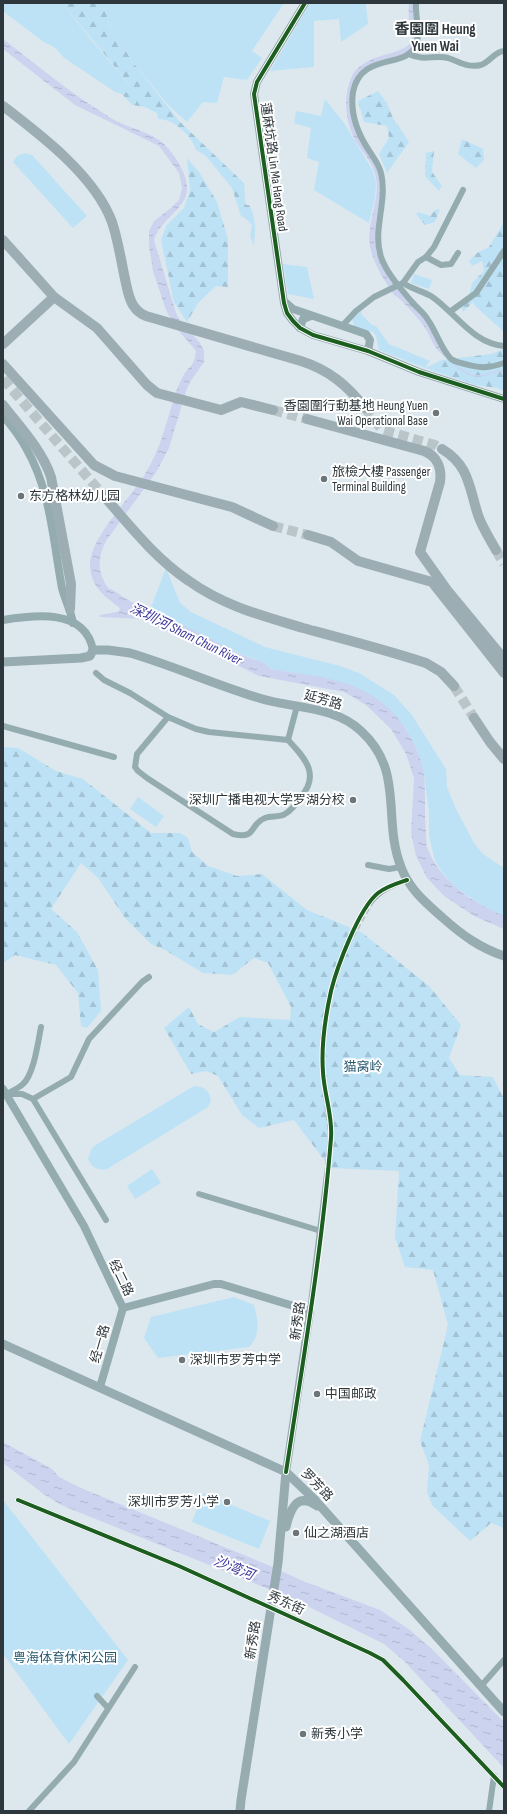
<svg xmlns="http://www.w3.org/2000/svg" width="507" height="1814" font-family="'Sofia Sans Condensed','Noto Sans SC',sans-serif">
<style>
.green{fill:#bde2f5}
.forest{fill:url(#forest-firs)}
.water{fill:url(#water-ripples)}
.lines{fill:none;stroke-linecap:round;stroke-linejoin:round}
.stream{stroke:#ccd3ef;stroke-width:1.5}
.minor-tunnel{stroke:#bac5ca;stroke-width:6;stroke-dasharray:6 3;stroke-linecap:butt}
.trunk-tunnel{stroke:#bac5ca;stroke-width:10;stroke-dasharray:10 5;stroke-linecap:butt}
.minor{stroke:#94acb0;stroke-width:6}
.tertiary{stroke:#94acb0;stroke-width:8}
.secondary{stroke:#96acb0;stroke-width:9}
.trunk{stroke:#9caeb3;stroke-width:10}
.cycleway-casing{stroke:#fff;stroke-width:6}
.cycleway{stroke:#1b5e20;stroke-width:4}
.poi-dot{fill:#6b757a;stroke:#fff;stroke-width:1.5}
.labels{text-anchor:middle;dominant-baseline:central;stroke-width:4;stroke-linejoin:round;paint-order:stroke}
.street-label{font-size:13px;fill:#2e373b;stroke:#fff}
.poi-label{font-size:13px;fill:#2e373b;stroke:#fff;text-anchor:start}
.park-label{font-size:13px;fill:#2a5a71;stroke:#fff}
.water-label{font-size:14px;font-style:italic;fill:#393499;stroke:#fff}
.quarter-label{font-size:15px;font-weight:bold;fill:#2e373b;stroke:#fff}
</style>
<defs>
<pattern id="forest-firs" width="22" height="20" patternUnits="userSpaceOnUse"><rect width="22" height="20" fill="#bde2f5"/><path d="M5 1l3.5 6h-7zM16 11l3.5 6h-7z" fill="#a3c2d3"/></pattern>
<pattern id="water-ripples" width="26" height="14" patternUnits="userSpaceOnUse"><rect width="26" height="14" fill="#ccd3ef"/><path d="M2 4q2-2 4 0t4 0M15 11q2-2 4 0t4 0" fill="none" stroke="#b0b6ce"/></pattern>
</defs>
<rect width="100%" height="100%" fill="#dde8ee"/>
<g class="green">
<path d="M3 3H62L92 41 124 78 132 90 128 96 115 92 63 57C58 50 53 45 45 43L3 11Z"/>
<polygon points="104,3 284,3 252,51 262,58 247,80 224,77 217,103 203,102 187,122 169,106 132,61 109,24"/>
<polygon points="310,3 368,3 366,5 368,24 341,42 339,19 314,21 314,67 270,71"/>
<polygon points="325,99 344,123 373,171 376,183 375,198 369,223 314,190 319,162 307,158 311,128 294,123 296,111 321,116"/>
<polygon points="25,153 32,155 87,216 73,228 13,162 17,156"/>
<polygon points="283,264 307,267 314,299 288,294"/>
<polygon points="414,274 432,280 429,289 411,283"/>
<polygon points="361,310 362,315 372,325 376,326 389,344 430,361 425,368 379,350 376,336 373,332 354,326 352,318"/>
<polygon points="166,568 180,603 191,612 265,647 340,666 359,673 394,695 412,715 446,769 447,787 455,807 474,843 483,854 504,868 504,916 486,908 455,887 444,875 435,861 429,836 429,812 424,775 417,749 405,727 337,681 271,669 264,663 231,650 150,610"/>
<polygon points="138,797 164,816 156,827 130,809"/>
<path d="M194 1086C204 1086 210 1091 211 1101L208 1107 107 1169C97 1171 92 1167 88 1159L91 1150 94 1146Z"/>
<polygon points="152,1169 161,1183 135,1199 127,1186"/>
<path d="M234 1297 254 1305C258 1320 261 1335 249 1347L158 1358 144 1338 151 1317Z"/>
<polygon points="203,1493 270,1521 259,1549 192,1522"/>
<polygon points="3,1500 128,1660 69,1744 3,1654"/>
</g>
<g class="forest">
<path d="M62 3H104L109 24 132 61 180 122 244 183C245 190 244 198 246 205H249C257 217 255 232 254 246L250 236 252 225 246 219 241 216 232 188 206 156 196 150C192 136 173 118 158 119L157 113 145 107 132 105 123 95 131 88 125 79Z"/>
<polygon points="378,91 387,103 393,118 409,142 387,173 379,154 389,138 387,126 364,122 358,101"/>
<polygon points="462,139 483,149 484,160 476,168 458,154"/>
<polygon points="434,151 432,172 442,186 439,191 425,176 426,153"/>
<polygon points="187,158 199,172 217,202 228,239 228,287 216,286 198,303 187,322 174,302 161,240 166,226 184,208 190,190"/>
<polygon points="440,209 435,222 425,225 416,214 418,212 430,216 435,210"/>
<polygon points="504,222 504,332 475,306 473,302 463,312 460,303 469,296 472,283 484,271 482,261 472,266 469,261 477,253 489,247"/>
<polygon points="504,349 504,391 497,388 475,385 425,368 442,360 491,354"/>
<polygon points="3,747 18,748 56,771 83,779 151,833 180,833 188,838 192,852 208,866 237,876 262,874 307,910 361,932 429,986 461,1025 449,1058 460,1075 493,1077 504,1099 504,1528 491,1523 470,1541 432,1505 427,1492 429,1465 420,1441 448,1325 433,1270 405,1267 395,1237 399,1171 330,1168 294,1120 259,1128 242,1115 218,1076 206,1071 191,1074 164,1028 189,1007 198,1024 214,1032 240,1017 290,1020 291,1007 268,963 254,958 232,975 203,973 165,950 151,944 125,918 98,878 81,863 51,909 77,932 98,970 101,1011 87,1028 81,1026 78,993 56,965 15,955 3,963"/>
</g>
<g class="water">
<path d="M409 3H414V18L417 32 416 40 409 52 359 75 351 108 374 160 382 185 376 221V251L379 258 427 321 447 355 445 357C433 348 432 339 425 328 418 317 407 307 399 298 396 296 393 295 392 292 384 280 372 261 370 246 366 221 382 198 375 174 372 161 361 151 355 140 346 123 343 99 350 81 360 50 407 58 412 39 413 34 410 29 409 24 409 17 408 10 409 3Z"/>
<path d="M3 39C38 66 73 95 111 118 127 128 149 131 163 143 174 153 189 176 187 191 185 209 160 220 154 240L176 313 179 319 200 343 204 351V362L190 382 186 391 169 448 157 471 106 541C97 558 97 573 109 589H111L133 603 147 607 150 610 209 638 234 652 264 663 271 669C301 675 334 676 362 690 394 705 419 740 424 775 426 794 424 814 426 832 426 837 426 843 427 847 440 882 472 902 504 916V929L474 916 444 896 427 878 416 856 411 833 414 778 406 754 391 729 366 705 344 692 259 676 143 619 100 617V615L117 612 120 610 119 607C103 596 90 585 90 564 91 536 131 498 145 474 162 447 167 418 177 389 180 382 183 375 187 370 189 367 192 365 193 363 195 360 195 355 196 351L173 324 166 310 153 271 149 246V231L154 221 172 207 179 200 182 188 179 173 159 146 75 105 3 49Z"/>
<polygon points="3,1442 52,1469 59,1477 81,1488 268,1565 303,1581 380,1610 410,1630 433,1650 504,1722 504,1768 404,1661 384,1644 293,1599 61,1505 45,1495 3,1463"/>
</g>
<g class="lines">
<path class="stream" d="M451 362C465 372 471 380 489 374 494 372 498 370 504 371"/>
<polyline class="minor-tunnel" points="327,1174 331,1135 323,1073 323,1033 331,990 345,948 370,903"/>
<g class="trunk-tunnel">
<polyline points="3,379 103,495"/>
<polyline points="365,408 382,430 435,445 442,449"/>
<polyline points="273,410 307,419"/>
<polyline points="273,526 308,535"/>
<polyline points="496,550 504,564"/>
<polyline points="454,686 474,718"/>
</g>
<g class="minor">
<path d="M416 3C415 16 421 33 416 45 406 70 361 51 353 92 350 113 357 132 368 149 373 157 379 164 381 173 388 201 372 230 381 257 387 274 401 289 412 302 417 308 424 313 428 320 436 331 441 349 451 359 457 363 479 368 486 367 492 367 498 365 504 363"/>
<path d="M409 54C425 62 434 54 448 58 460 62 467 68 481 65 490 62 494 52 504 51"/>
<polyline points="426,257 441,265 451,264 458,253"/>
<path d="M403 283C412 289 422 291 431 296 455 312 473 344 504 346"/>
<polyline points="451,311 476,293 504,251"/>
<polyline points="342,326 356,311 374,297 403,283 418,262 426,257 434,247 463,190"/>
<path d="M96 673 104 680 130 693 168 717 196 729 209 732 288 740C305 758 321 775 300 798 296 804 292 810 285 814 279 818 271 815 265 818 249 824 257 840 233 834L147 778 138 771 135 767 137 754 168 717"/>
<polyline points="3,726 114,757"/>
<polyline points="288,740 297,706"/>
<polyline points="368,865 389,869 401,867"/>
<path d="M370 903C380 890 392 885 407 880"/>
<polyline points="7,1094 22,1094 33,1099 106,1220"/>
<path d="M7 1094C12 1091 19 1088 23 1084 34 1074 38 1042 41 1027"/>
<polyline points="33,1099 71,1077 89,1039 142,982 149,977"/>
<polyline points="199,1194 321,1231"/>
<polyline points="310,1311 327,1174"/>
<polyline points="18,1500 179,1566 370,1653 383,1660 403,1680 504,1787"/>
<polyline points="481,1686 504,1660"/>
<polyline points="97,1696 108,1708"/>
<polyline points="29,1811 74,1762 135,1667"/>
<polyline points="489,1811 494,1776"/>
</g>
<g class="tertiary">
<polyline points="305,3 257,82 254,94 284,303 287,313 293,321 300,328 313,335 368,351 419,372 504,399"/>
<polyline points="285,302 293,309 366,334 370,340 368,351"/>
<polyline points="300,328 303,319 311,316"/>
<path d="M3 415C11 426 20 436 26 448 51 491 53 540 62 588 65 600 71 611 73 623"/>
<path d="M3 620C34 615 85 608 93 650"/>
<polyline points="3,1089 84,1226 123,1308"/>
<polyline points="123,1308 214,1284 221,1284 310,1311 286,1472"/>
<polyline points="100,1387 123,1308"/>
</g>
<g class="secondary">
<path d="M3 662 81 658 90 656 93 650H108L130 653C174 666 216 685 259 698 293 709 333 705 361 731 405 771 382 819 401 867 409 889 426 903 443 918 462 935 480 948 504 956"/>
<polyline points="3,1344 286,1472 315,1500 504,1712"/>
<path d="M286 1527C290 1510 297 1491 317 1506"/>
<polyline points="240,1811 241,1800 278,1563 286,1472"/>
</g>
<g class="trunk">
<path d="M3 106C41 135 95 176 112 222 118 240 121 260 125 279 127 287 128 297 133 305 136 310 141 314 146 316L301 361C329 370 347 385 365 408"/>
<polyline points="3,240 54,297 97,328 147,385 157,393 221,410 241,402 273,410"/>
<polyline points="3,344 54,297"/>
<polyline points="3,364 94,465 115,476 232,507 273,526"/>
<path d="M3 405C20 427 42 450 51 477L71 584 70 609"/>
<path d="M307 419 424 451C437 456 442 468 440 482L420 552 447 590 504 659"/>
<path d="M442 449C469 465 469 487 478 515 482 527 490 539 496 550"/>
<path d="M103 495C130 526 155 558 189 581 224 606 263 616 303 628 344 639 386 650 426 663L441 672 454 686"/>
<polyline points="308,535 331,542 358,561 432,582 504,673"/>
<polyline points="474,718 490,742 504,759"/>
</g>
<defs>
<g id="cycleway">
<polyline points="305,3 257,82 254,94 284,303 287,313 293,321 300,328 313,335 368,351 419,372 504,399"/>
<path d="M286 1472C303 1361 322 1250 331 1138 333 1116 324 1094 323 1072 321 1045 325 1018 331 991 337 967 359 908 378 893 387 886 398 883 407 880"/>
<polyline points="18,1500 179,1566 370,1653 383,1660 403,1680 504,1787"/>
</g>
</defs>
<use href="#cycleway" class="cycleway-casing"/>
<use href="#cycleway" class="cycleway"/>
</g>
<g class="poi-dot">
<circle cx="436" cy="413" r="4"/>
<circle cx="324" cy="479" r="4"/>
<circle cx="21" cy="496" r="4"/>
<circle cx="353" cy="800" r="4"/>
<circle cx="182" cy="1360" r="4"/>
<circle cx="317" cy="1394" r="4"/>
<circle cx="227" cy="1502" r="4"/>
<circle cx="296" cy="1533" r="4"/>
<circle cx="303" cy="1734" r="4"/>
</g>
<g class="labels">
<g class="street-label">
<text transform="translate(274 167) rotate(82)">蓮麻坑路 Lin Ma Hang Road</text>
<text transform="translate(323 700) rotate(16)">延芳路</text>
<text transform="translate(121 1278) rotate(64)">经二路</text>
<text transform="translate(298 1321) rotate(-82)">新秀路</text>
<text transform="translate(100 1344) rotate(-74)">经一路</text>
<text transform="translate(317 1485) rotate(46)">罗芳路</text>
<text transform="translate(286 1603) rotate(25)">秀东街</text>
<text transform="translate(253 1640) rotate(-81)">新秀路</text>
</g>
<g class="poi-label">
<text x="428" y="406" text-anchor="end">香園圍行動基地 Heung Yuen<tspan x="428" dy="15">Wai Operational Base</tspan></text>
<text x="332" y="472">旅檢大樓 Passenger<tspan x="332" dy="15">Terminal Building</tspan></text>
<text x="29" y="496">东方格林幼儿园</text>
<text x="345" y="800" text-anchor="end">深圳广播电视大学罗湖分校</text>
<text x="190" y="1360">深圳市罗芳中学</text>
<text x="325" y="1394">中国邮政</text>
<text x="219" y="1502" text-anchor="end">深圳市罗芳小学</text>
<text x="304" y="1533">仙之湖酒店</text>
<text x="311" y="1734">新秀小学</text>
</g>
<g class="park-label">
<text x="363" y="1067">猫窝岭</text>
<text x="65" y="1658">粤海体育休闲公园</text>
</g>
<g class="water-label">
<text transform="translate(186 634) rotate(26)">深圳河 Sham Chun River</text>
<text transform="translate(234 1568) rotate(22)">沙湾河</text>
</g>
<g class="quarter-label">
<text x="435" y="29">香園圍 Heung<tspan x="435" dy="17">Yuen Wai</tspan></text>
</g>
</g>
<rect width="507" height="1814" fill="none" stroke="#2e373b" stroke-width="8"/>
</svg>
